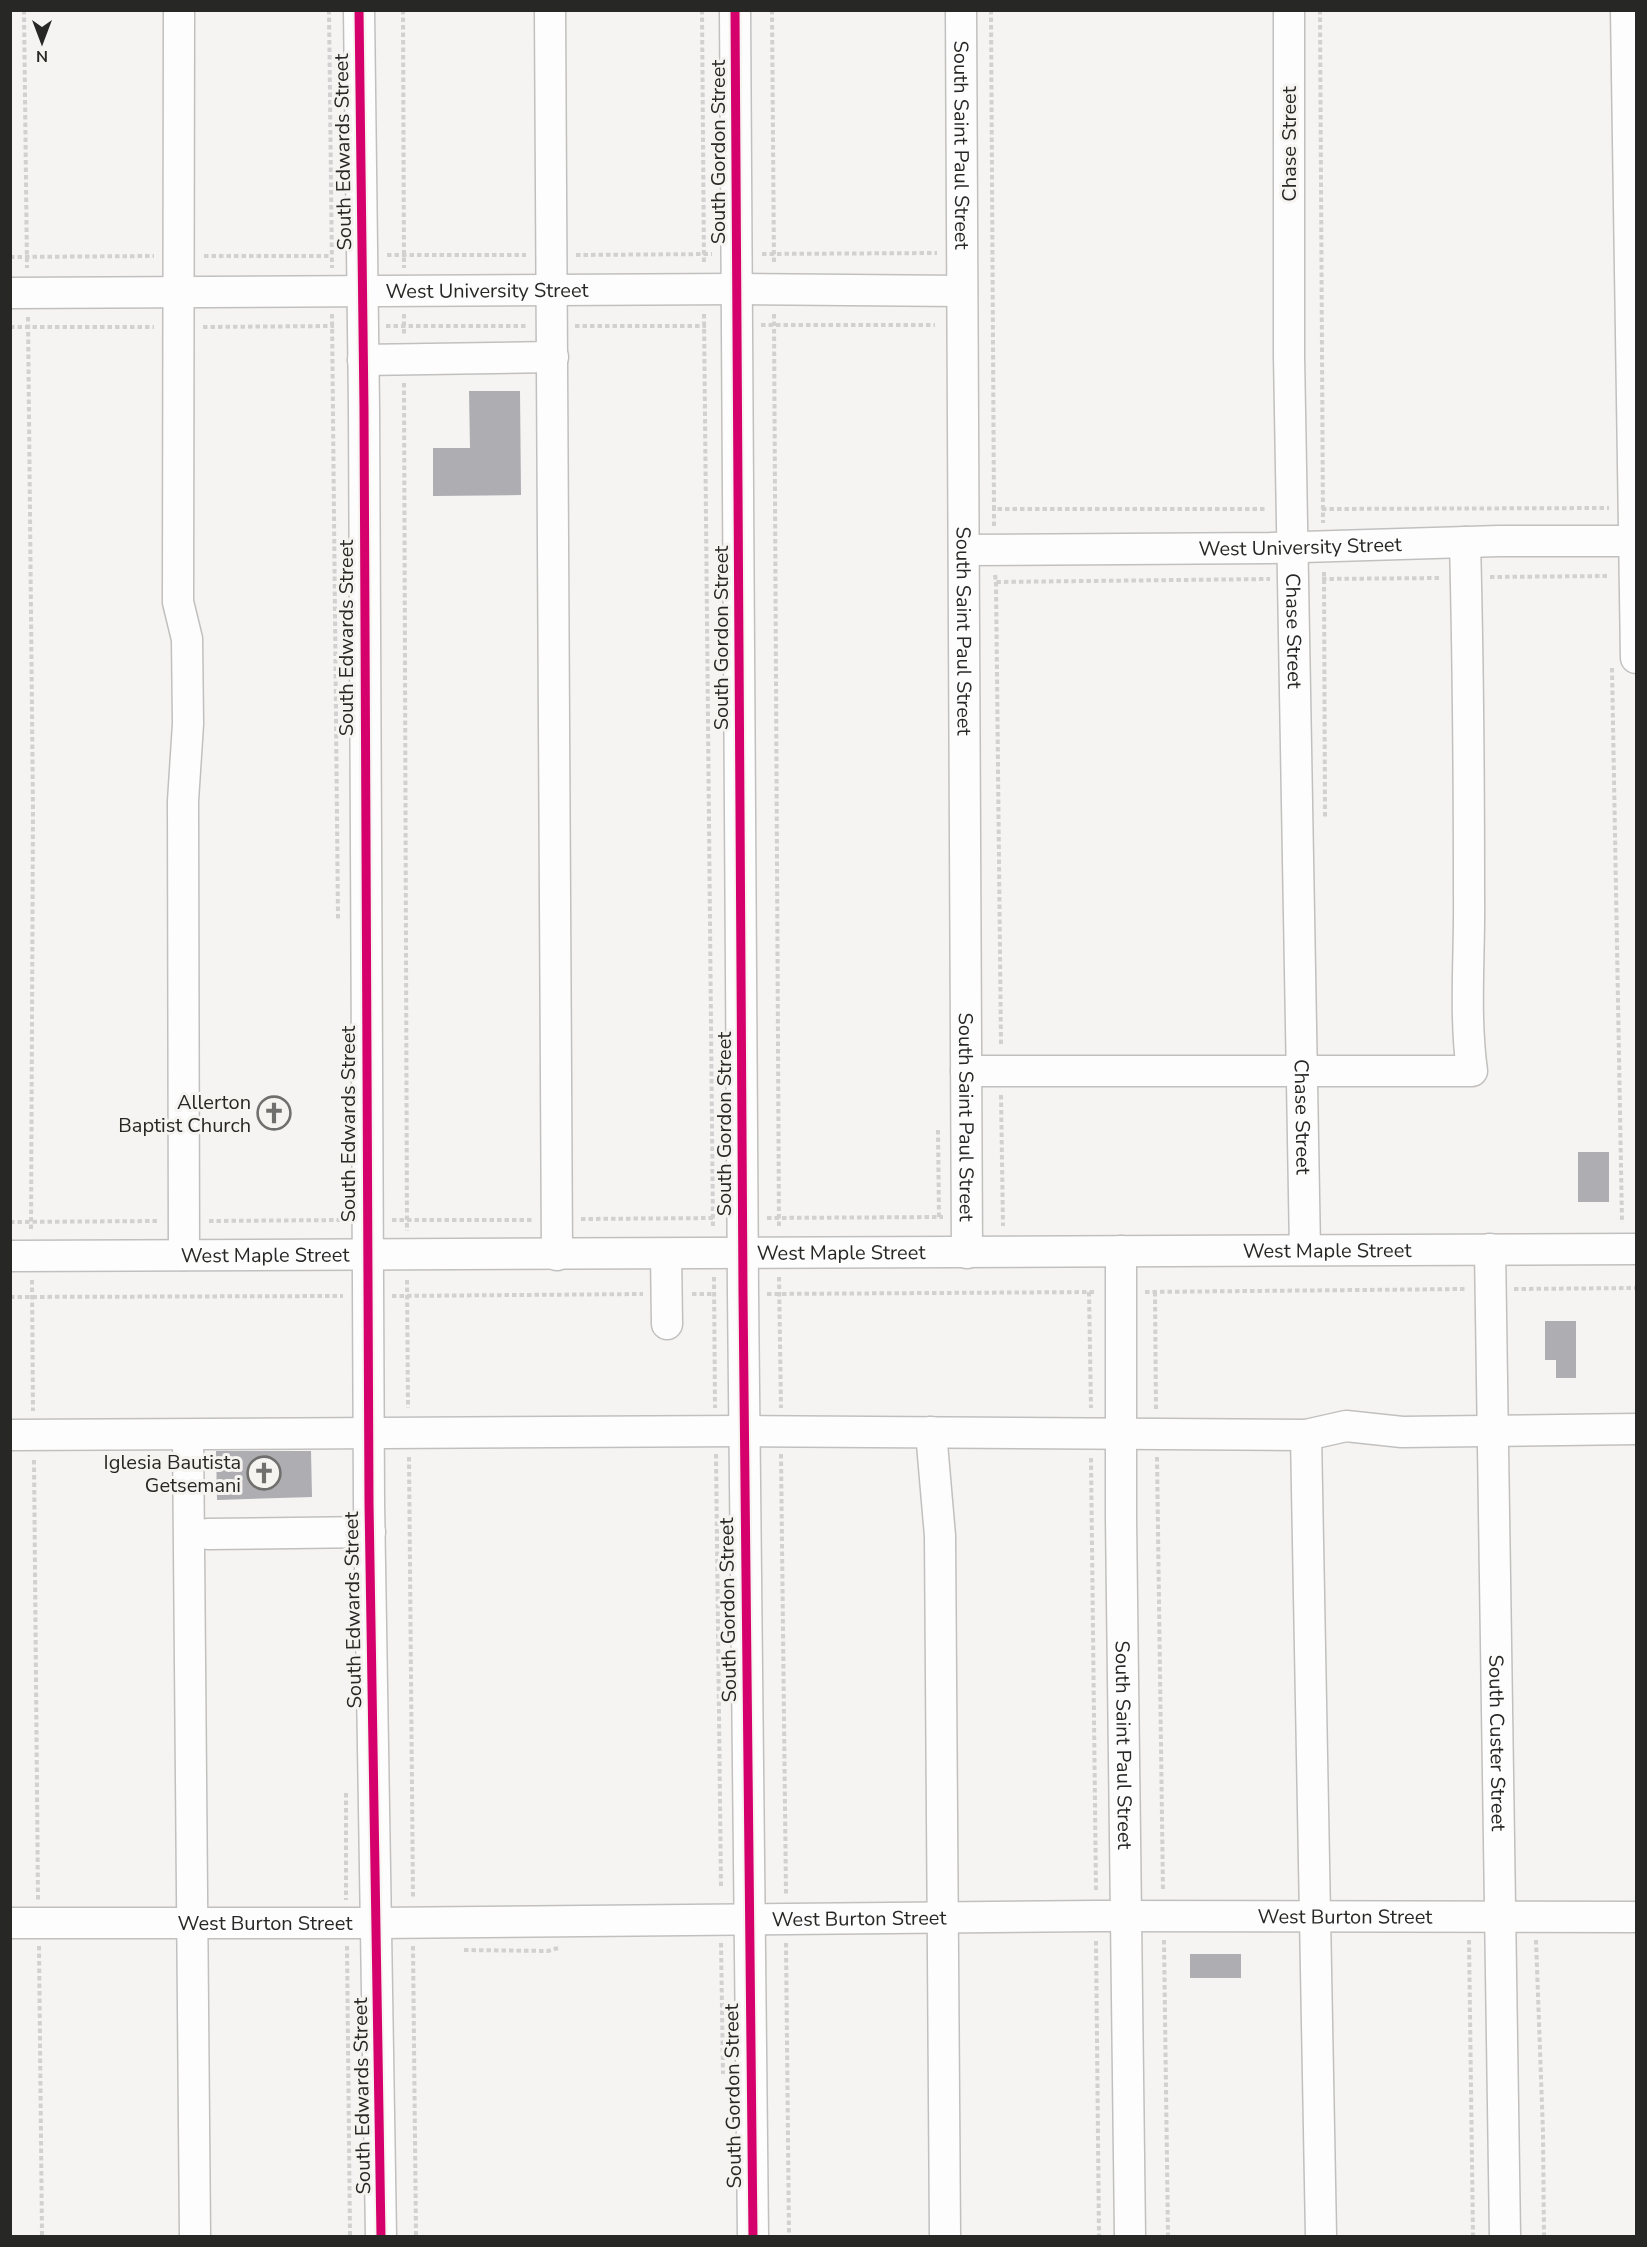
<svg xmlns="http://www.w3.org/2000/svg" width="1647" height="2247" font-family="'Nunito Sans',sans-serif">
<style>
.building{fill:#aeadb2}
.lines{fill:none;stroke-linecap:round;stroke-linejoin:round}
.minor-casing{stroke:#c1c0bf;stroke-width:33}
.path{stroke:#d1d1d1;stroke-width:4;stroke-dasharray:4.5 3;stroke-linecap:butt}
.minor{stroke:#fefdfd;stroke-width:30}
.cycleway-casing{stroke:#f6f4f1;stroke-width:13}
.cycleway{stroke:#d6006c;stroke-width:9}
.labels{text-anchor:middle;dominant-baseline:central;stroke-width:6;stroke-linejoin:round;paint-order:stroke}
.street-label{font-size:20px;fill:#272725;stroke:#f6f4f1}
.poi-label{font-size:20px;fill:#272725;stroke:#f6f4f1;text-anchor:end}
</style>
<rect width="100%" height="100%" fill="#f5f4f2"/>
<g class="building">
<polygon points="469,391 520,391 521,495 433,496 433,448 470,448"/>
<rect x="1578" y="1152" width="31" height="50"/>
<polygon points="1545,1321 1576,1321 1576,1378 1556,1378 1556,1360 1545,1360"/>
<polygon points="216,1451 311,1451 312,1497 217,1500"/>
<rect x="1190" y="1954" width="51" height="24"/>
</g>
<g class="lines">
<defs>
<g id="minor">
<polyline points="179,10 178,602 187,639 188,724 183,801 184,1255"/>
<polyline points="359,10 364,408 369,1503 381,2236"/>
<polyline points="550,10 557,1255"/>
<polyline points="735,10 743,1294 753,2236"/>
<path id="s1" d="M961 10 967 1253"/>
<path id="s2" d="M1289 10V356L1305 1250"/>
<polyline points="1626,10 1636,658"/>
<path id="s3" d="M10 293 737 289 962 291"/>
<polyline points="363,360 553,357"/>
<path id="s4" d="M964 550 1270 548 1499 541H1636"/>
<path d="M966 1071H1472C1464 1013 1470 953 1469 894 1469 776 1468 659 1465 542"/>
<path id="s5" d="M1490 1249 1505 2236"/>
<path id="s6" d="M1121 1251V1519L1130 2236"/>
<polyline points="666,1254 667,1324"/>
<path id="s7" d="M10 1256 1636 1249"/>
<polyline points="931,1432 940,1536 945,2236"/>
<polyline points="10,1435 744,1431 1306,1435 1346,1426 1402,1432 1636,1429"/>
<polyline points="188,1435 195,2236"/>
<polyline points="1306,1435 1321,2236"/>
<polyline points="208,1534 370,1532"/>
<path id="s8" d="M10 1923H377L1096 1916 1636 1917"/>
</g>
</defs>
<use href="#minor" class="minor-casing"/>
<g class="path">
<polyline points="24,10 27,268"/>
<polyline points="329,10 332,268"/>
<polyline points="403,10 404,268"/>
<polyline points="702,10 704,265"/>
<polyline points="772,10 774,265"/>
<polyline points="991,10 994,509 1267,509"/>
<polyline points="1320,10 1323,523"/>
<polyline points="762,254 937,253"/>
<polyline points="387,255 526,255"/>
<polyline points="576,255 712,254"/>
<polyline points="204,256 331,256"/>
<polyline points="10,257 154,256"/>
<polyline points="332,314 338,919"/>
<polyline points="404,314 404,334"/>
<polyline points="704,314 713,1228"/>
<polyline points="774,314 779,1228"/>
<polyline points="28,317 33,811 31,1231"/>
<polyline points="761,325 935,325"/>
<polyline points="386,326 526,326"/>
<polyline points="575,326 706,326"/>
<polyline points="10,327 154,327"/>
<polyline points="203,327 334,326"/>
<polyline points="404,383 407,1231"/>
<polyline points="1322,509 1609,508"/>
<polyline points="994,526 994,509"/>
<polyline points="1324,572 1325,817"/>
<polyline points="995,575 996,582 1270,579"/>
<polyline points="1490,577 1609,576"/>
<polyline points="1322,579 1441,578"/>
<polyline points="996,582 1001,1046"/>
<polyline points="1612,668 1622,1223"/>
<polyline points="1001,1095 1003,1226"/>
<polyline points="938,1130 939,1217"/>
<polyline points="767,1218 943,1217"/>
<polyline points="581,1219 715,1218"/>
<polyline points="392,1220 532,1220"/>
<polyline points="209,1221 343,1220"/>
<polyline points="10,1222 160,1221"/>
<polyline points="714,1277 715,1408"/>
<polyline points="779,1277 781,1408"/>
<polyline points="32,1280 33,1411"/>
<polyline points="407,1280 408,1408"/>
<polyline points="1514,1289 1636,1288"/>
<polyline points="1089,1292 1091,1408"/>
<polyline points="1145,1292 1465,1289"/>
<polyline points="1155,1292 1156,1411"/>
<polyline points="692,1294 715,1294"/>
<polyline points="767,1294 1096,1292"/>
<polyline points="392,1296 643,1294"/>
<polyline points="10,1297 343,1296"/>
<polyline points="716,1454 721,1888"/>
<polyline points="781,1454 786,1894"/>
<polyline points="409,1457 413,1897"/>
<polyline points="1157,1457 1163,1891"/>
<polyline points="1091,1458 1096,1891"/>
<polyline points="34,1460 38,1900"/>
<polyline points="346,1793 346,1900"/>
<polyline points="1164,1940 1168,2236"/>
<polyline points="1469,1940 1473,2236"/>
<polyline points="1536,1940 1543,2132 1544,2236"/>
<polyline points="1096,1941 1099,2236"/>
<polyline points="721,1943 723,2074"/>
<polyline points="786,1943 789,2236"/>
<polyline points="39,1946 42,2236"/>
<polyline points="347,1946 350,2236"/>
<polyline points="413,1946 416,2236"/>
<polyline points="464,1950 548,1951 558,1948"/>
</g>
<use href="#minor" class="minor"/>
<defs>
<g id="cycleway">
<polyline points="359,10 364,408 369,1503 381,2236"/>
<polyline points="735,10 743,1294 753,2236"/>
</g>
</defs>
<use href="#cycleway" class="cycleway-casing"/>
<use href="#cycleway" class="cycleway"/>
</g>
<defs>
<symbol id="church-ring" viewBox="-11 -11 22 22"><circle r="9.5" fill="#f6f4f1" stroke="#6f6f6d" stroke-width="1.5"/><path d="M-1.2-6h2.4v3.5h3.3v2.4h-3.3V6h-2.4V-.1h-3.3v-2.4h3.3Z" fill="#6f6f6d"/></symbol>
</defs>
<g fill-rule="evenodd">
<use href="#church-ring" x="255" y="1094" width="38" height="38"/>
<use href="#church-ring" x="245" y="1454" width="38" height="38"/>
</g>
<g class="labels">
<g class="street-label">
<text transform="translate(1289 144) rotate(-90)">Chase Street</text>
<text stroke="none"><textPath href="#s1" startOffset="135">South Saint Paul Street</textPath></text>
<text transform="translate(343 152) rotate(-91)">South Edwards Street</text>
<text transform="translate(718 152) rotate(-90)">South Gordon Street</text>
<text stroke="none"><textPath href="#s3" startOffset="477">West University Street</textPath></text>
<text stroke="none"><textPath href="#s4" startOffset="336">West University Street</textPath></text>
<text stroke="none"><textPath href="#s2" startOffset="621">Chase Street</textPath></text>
<text stroke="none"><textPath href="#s1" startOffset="621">South Saint Paul Street</textPath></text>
<text transform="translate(346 638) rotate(-90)">South Edwards Street</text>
<text transform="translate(721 638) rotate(-90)">South Gordon Street</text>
<text stroke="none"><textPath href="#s2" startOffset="1107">Chase Street</textPath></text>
<text stroke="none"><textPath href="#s1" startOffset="1107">South Saint Paul Street</textPath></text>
<text transform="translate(348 1124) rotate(-90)">South Edwards Street</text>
<text transform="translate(724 1124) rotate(-90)">South Gordon Street</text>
<text stroke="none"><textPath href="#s7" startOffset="1317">West Maple Street</textPath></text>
<text stroke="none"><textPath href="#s7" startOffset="831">West Maple Street</textPath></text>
<text stroke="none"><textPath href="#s7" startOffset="255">West Maple Street</textPath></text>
<text transform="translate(353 1610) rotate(-91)">South Edwards Street</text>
<text transform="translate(728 1610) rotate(-91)">South Gordon Street</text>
<text stroke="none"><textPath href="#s5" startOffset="494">South Custer Street</textPath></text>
<text stroke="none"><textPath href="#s6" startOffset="494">South Saint Paul Street</textPath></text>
<text stroke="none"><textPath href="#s8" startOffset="849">West Burton Street</textPath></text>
<text stroke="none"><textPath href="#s8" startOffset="1335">West Burton Street</textPath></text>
<text stroke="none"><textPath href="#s8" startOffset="255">West Burton Street</textPath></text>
<text transform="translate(362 2096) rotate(-91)">South Edwards Street</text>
<text transform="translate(733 2096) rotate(-91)">South Gordon Street</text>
</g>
<g class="poi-label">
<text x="251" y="1102">Allerton<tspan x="251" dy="23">Baptist Church</tspan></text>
<text x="241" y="1462">Iglesia Bautista<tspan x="241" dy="23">Getsemani</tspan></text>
</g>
</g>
<rect width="1647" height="2247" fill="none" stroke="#272725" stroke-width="24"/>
<g transform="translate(42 42) rotate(180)" stroke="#f6f4f1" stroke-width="4.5" paint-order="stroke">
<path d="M0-4.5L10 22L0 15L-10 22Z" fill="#272725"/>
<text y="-9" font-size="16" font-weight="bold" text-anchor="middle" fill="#272725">N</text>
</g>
</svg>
